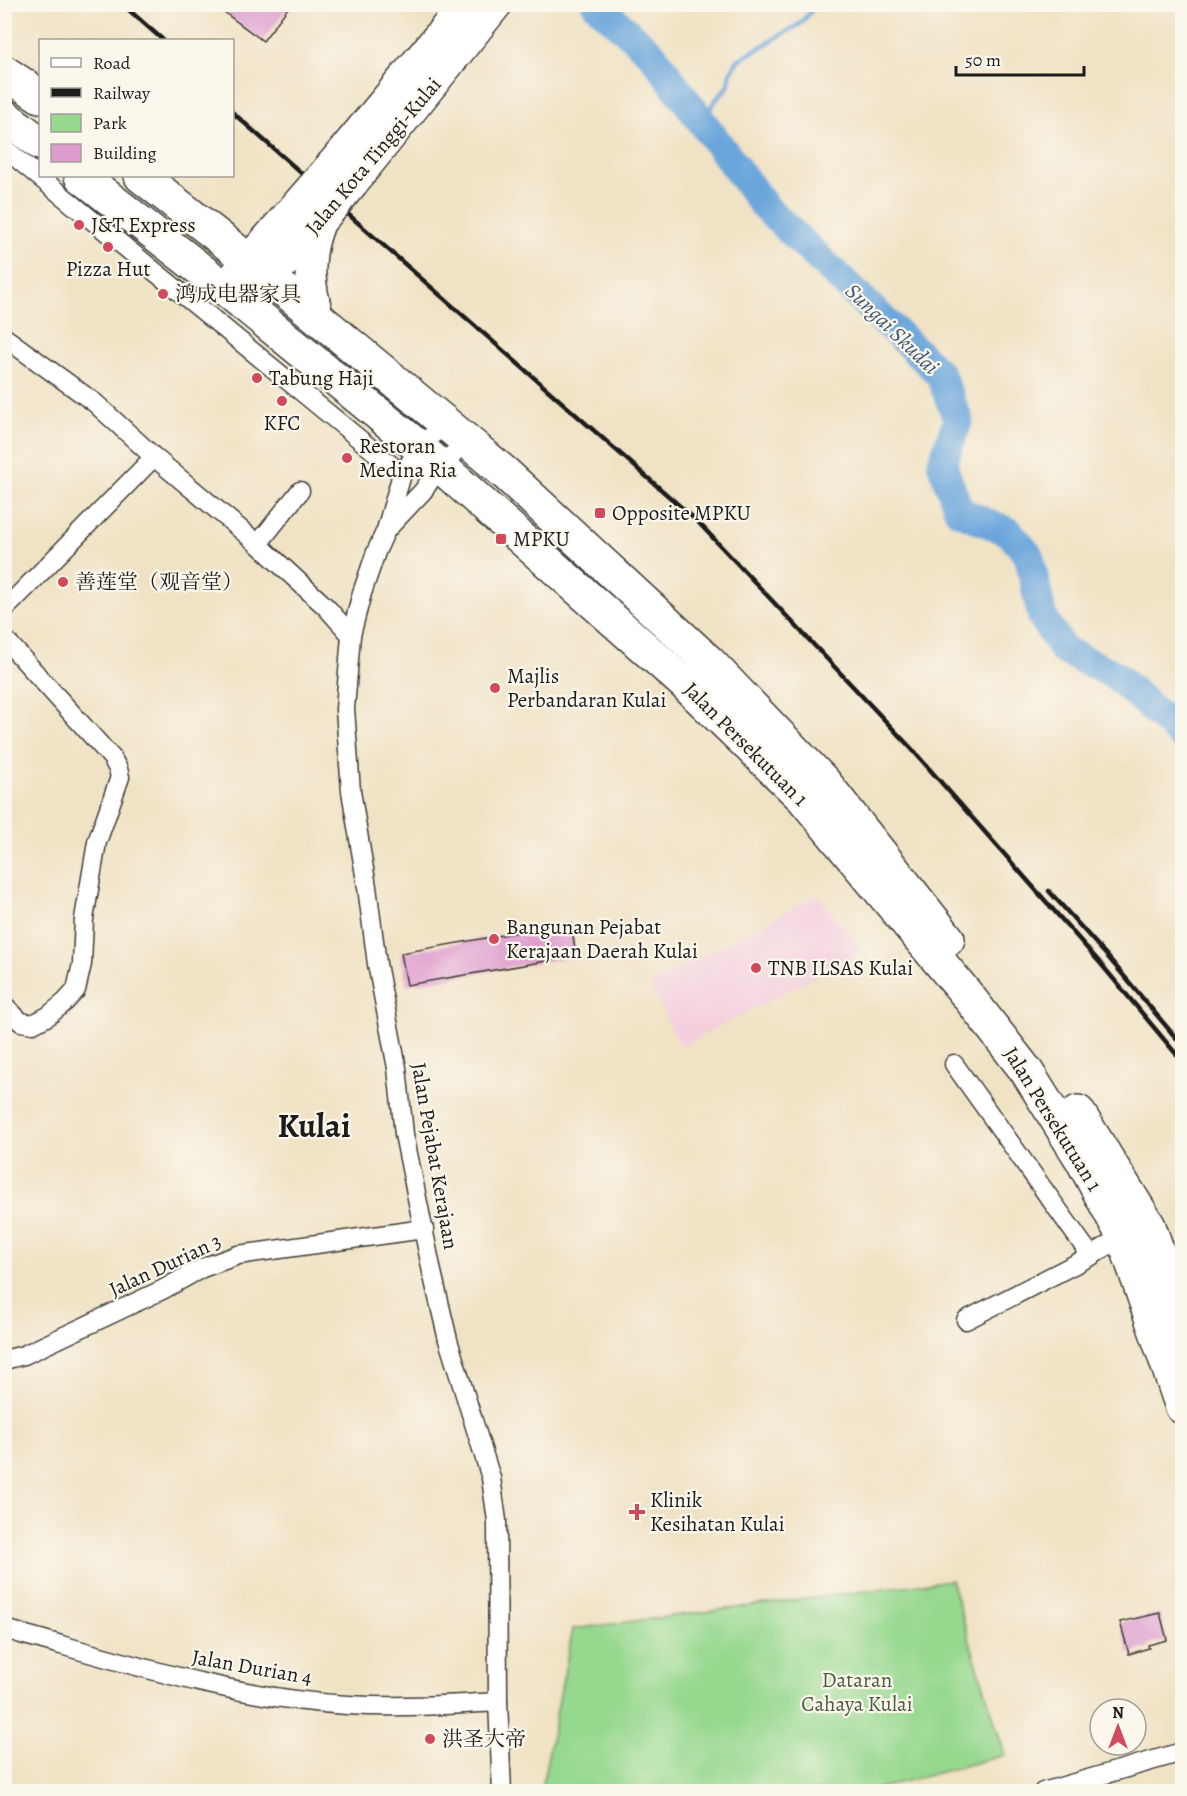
<svg xmlns="http://www.w3.org/2000/svg" width="1187" height="1796" font-family="Alegreya,'Noto Serif SC',serif">
<style>
.built{fill:#f4cfde}
.green{fill:#97d88f;stroke:#5a7a56;stroke-width:1.5}
.lines{fill:none;stroke-linecap:round;stroke-linejoin:round}
.stream{stroke:#6ba6db;stroke-width:5}
.river{stroke:#6ba6db;stroke-width:30}
.building{fill:#de9dce}
.street-casing{stroke:#3c3a35;stroke-width:21}
.primary-casing{stroke:#3c3a35;stroke-width:33}
.highway-casing{stroke:#3c3a35;stroke-width:36}
.street{stroke:#fff;stroke-width:18}
.primary{stroke:#fff;stroke-width:30}
.highway{stroke:#fff;stroke-width:33}
.rail{stroke:#1c1c1c;stroke-width:4.5}
.primary-bridge-casing{stroke:#3c3a35;stroke-width:33;stroke-linecap:butt}
.primary-bridge{stroke:#fff;stroke-width:30}
.poi-dot{fill:#d1495b;stroke:#fbf7ec;stroke-width:2}
.labels{text-anchor:middle;dominant-baseline:central;stroke-width:4.5;stroke-linejoin:round;paint-order:stroke}
.street-label{font-size:21px;fill:#1c1c1c;stroke:#fbf7ec}
.poi-label{font-size:21px;fill:#1c1c1c;stroke:#fbf7ec;text-anchor:start}
.park-label{font-size:21px;fill:#475e44;stroke:#fbf7ec}
.water-label{font-size:22px;font-style:italic;fill:#405a72;stroke:#fbf7ec}
.town-label{font-size:33px;font-weight:bold;fill:#1c1c1c;stroke:#fbf7ec}
</style>
<rect width="100%" height="100%" fill="#fbf7ec"/>
<filter id="ink" filterUnits="userSpaceOnUse"><feTurbulence type="fractalNoise" baseFrequency=".0167" numOctaves="2"/><feDisplacementMap in="SourceGraphic" scale="12" xChannelSelector="R" yChannelSelector="G"/><feConvolveMatrix kernelMatrix="1 2 1 2 8 2 1 2 1" color-interpolation-filters="sRGB"/></filter>
<filter id="wash" filterUnits="userSpaceOnUse"><feTurbulence type="fractalNoise" baseFrequency=".008" numOctaves="4" result="noise"/><feDisplacementMap in="SourceGraphic" scale="24" xChannelSelector="R" yChannelSelector="G"/><feGaussianBlur stdDeviation="1.35" result="paint"/><feColorMatrix in="noise" values="0 0 0 0 0 0 0 0 0 0 0 0 0 0 0 0 0 1.4 0 .05"/><feComposite in="paint" operator="in"/></filter>
<g filter="url(#wash)">
<rect width="100%" height="100%" fill="#f0e2c4"/>
<polygon class="built" points="818,895 863,951 681,1047 649,985"/>
<polygon class="green" points="951,1580 1005,1755 869,1791 541,1791 573,1629"/>
<g class="lines">
<polyline class="stream" points="702,122 715,101 728,86 730,74 738,60 800,24 817,4"/>
<polyline class="river" points="596,4 651,53 765,207 940,374 958,420 942,464 959,511 1009,532 1029,556 1042,616 1063,650 1115,675 1182,736"/>
</g>
<g id="blocks">
<g class="building">
<polygon points="213,4 291,4 263,41"/>
<polygon points="571,923 576,956 407,985 401,953"/>
<polygon points="1160,1613 1167,1640 1148,1645 1149,1648 1129,1654 1120,1622"/>
</g>
</g>
</g>
<g filter="url(#ink)">
<use href="#blocks" fill-opacity="0" stroke="#3c3a35" stroke-width="1.5"/>
<g class="lines">
<defs>
<g id="street">
<polyline points="4,148 402,474"/>
<polyline points="4,337 95,403 154,457 258,544 326,607 351,635"/>
<polyline points="445,422 420,448 402,474 386,530 376,552 362,593 351,635 345,709 351,791 367,887 377,964 397,1068 404,1134 432,1272 448,1340 491,1478 497,1521 498,1702 502,1792"/>
<polyline points="388,528 423,491 440,466 467,441"/>
<polyline points="258,544 300,491"/>
<polyline points="4,610 154,457"/>
<polyline points="4,638 112,758 118,769 120,777 97,842 84,919 82,964 76,990 65,1002 48,1016 33,1024 21,1022 4,1005"/>
<polyline points="954,1064 1091,1256"/>
<polyline points="966,1320 1091,1256 1123,1236"/>
<polyline points="4,1360 24,1355 162,1290 202,1268 238,1255 424,1229"/>
<path d="M4 1629C117 1660 231 1698 347 1705 398 1708 448 1705 498 1702"/>
<polyline points="1043,1792 1182,1752"/>
</g>
<g id="primary">
<polyline points="332,164 465,4"/>
<polyline points="353,183 497,4"/>
<polyline points="224,288 312,187"/>
<polyline points="246,306 335,205"/>
<path d="M319 319C309 285 306 259 319 225"/>
</g>
<g id="highway">
<polyline points="4,72 40,96"/>
<polyline points="4,116 40,143"/>
<polyline points="81,176 224,288 420,448 684,683 803,798 968,996 1027,1072 1082,1160 1123,1236 1182,1407"/>
<polyline points="141,176 248,260 467,441 506,474 709,662 824,782 948,939"/>
<polyline points="1078,1112 1149,1226 1182,1322"/>
</g>
</defs>
<use href="#street" class="street-casing"/>
<use href="#primary" class="primary-casing"/>
<use href="#highway" class="highway-casing"/>
<use href="#street" class="street"/>
<use href="#primary" class="primary"/>
<use href="#highway" class="highway"/>
<g class="rail">
<polyline points="122,4 163,40"/>
<polyline points="232,112 698,522 910,747 1101,964 1182,1061"/>
<polyline points="1049,891 1108,957 1182,1045"/>
</g>
<defs>
<g id="primary-bridge">
<polyline points="312,187 332,164"/>
<polyline points="335,205 353,183"/>
</g>
</defs>
<use href="#primary-bridge" class="primary-bridge-casing"/>
<use href="#primary-bridge" class="primary-bridge"/>
</g>
</g>
<g class="poi-dot">
<circle cx="79" cy="225" r="6"/>
<circle cx="108" cy="247" r="6"/>
<circle cx="163" cy="294" r="6"/>
<circle cx="257" cy="378" r="6"/>
<circle cx="282" cy="401" r="6"/>
<circle cx="347" cy="458" r="6"/>
<rect x="594" y="507" width="12" height="12" rx="3"/>
<rect x="495" y="533" width="12" height="12" rx="3"/>
<circle cx="63" cy="582" r="6"/>
<circle cx="495" cy="688" r="6"/>
<circle cx="494" cy="939" r="6"/>
<circle cx="756" cy="968" r="6"/>
<path d="M634 1503h6v6h6v6h-6v6h-6v-6h-6v-6h6z"/>
<circle cx="430" cy="1739" r="6"/>
</g>
<g class="labels">
<g class="street-label">
<text transform="translate(373 156) rotate(-50)">Jalan Kota Tinggi-Kulai</text>
<text transform="translate(746 744) rotate(45)">Jalan Persekutuan 1</text>
<text transform="translate(1053 1119) rotate(58)">Jalan Persekutuan 1</text>
<text transform="translate(435 1156) rotate(80)">Jalan Pejabat Kerajaan</text>
<text transform="translate(165 1265) rotate(-25)">Jalan Durian 3</text>
<text transform="translate(252 1667) rotate(10)">Jalan Durian 4</text>
</g>
<g class="poi-label">
<text x="91" y="225">J&amp;T Express</text>
<text x="108" y="269" text-anchor="middle">Pizza Hut</text>
<text x="175" y="294">鸿成电器家具</text>
<text x="269" y="378">Tabung Haji</text>
<text x="282" y="423" text-anchor="middle">KFC</text>
<text x="359" y="446">Restoran<tspan x="359" dy="24">Medina Ria</tspan></text>
<text x="612" y="513">Opposite MPKU</text>
<text x="513" y="539">MPKU</text>
<text x="75" y="582">善莲堂（观音堂）</text>
<text x="507" y="676">Majlis<tspan x="507" dy="24">Perbandaran Kulai</tspan></text>
<text x="506" y="927">Bangunan Pejabat<tspan x="506" dy="24">Kerajaan Daerah Kulai</tspan></text>
<text x="768" y="968">TNB ILSAS Kulai</text>
<text x="650" y="1500">Klinik<tspan x="650" dy="24">Kesihatan Kulai</tspan></text>
<text x="442" y="1739">洪圣大帝</text>
</g>
<g class="park-label">
<text x="857" y="1680">Dataran<tspan x="857" dy="24">Cahaya Kulai</tspan></text>
</g>
<g class="water-label">
<text transform="translate(892 329) rotate(44)">Sungai Skudai</text>
</g>
<g class="town-label">
<text x="314" y="1125">Kulai</text>
</g>
</g>
<rect width="1187" height="1796" fill="none" stroke="#fbf7ec" stroke-width="24"/>
<rect x="39" y="39" width="195" height="138" fill="#fbf7ec" stroke="#a29f99" stroke-width="1.5"/>
<rect x="51" y="58" width="30" height="9" fill="#ffffff" stroke="#a29f99" stroke-width="1.5"/>
<text x="93" y="69" font-size="18" fill="#1c1c1c">Road</text>
<rect x="51" y="88" width="30" height="9" fill="#1c1c1c" stroke="#a29f99" stroke-width="1.5"/>
<text x="93" y="99" font-size="18" fill="#1c1c1c">Railway</text>
<rect x="51" y="114" width="30" height="18" fill="#97d88f" stroke="#a29f99" stroke-width="1.5"/>
<text x="93" y="129" font-size="18" fill="#1c1c1c">Park</text>
<rect x="51" y="144" width="30" height="18" fill="#de9dce" stroke="#a29f99" stroke-width="1.5"/>
<text x="93" y="159" font-size="18" fill="#1c1c1c">Building</text>
<g transform="translate(1118 1727)"><circle r="28" fill="#fbf7ec" stroke="#a29f99" stroke-width="1.5"/>
<path d="M0-4.5L10 22L0 15L-10 22Z" fill="#d1495b"/>
<text y="-9" font-size="16" font-weight="bold" text-anchor="middle" fill="#1c1c1c">N</text>
</g>
<path d="M956 66v9h128v-9" fill="none" stroke="#1c1c1c" stroke-width="3"/>
<text x="965" y="66" font-size="18" fill="#1c1c1c" stroke="#fbf7ec" stroke-width="4.5" paint-order="stroke">50 m</text>
</svg>
